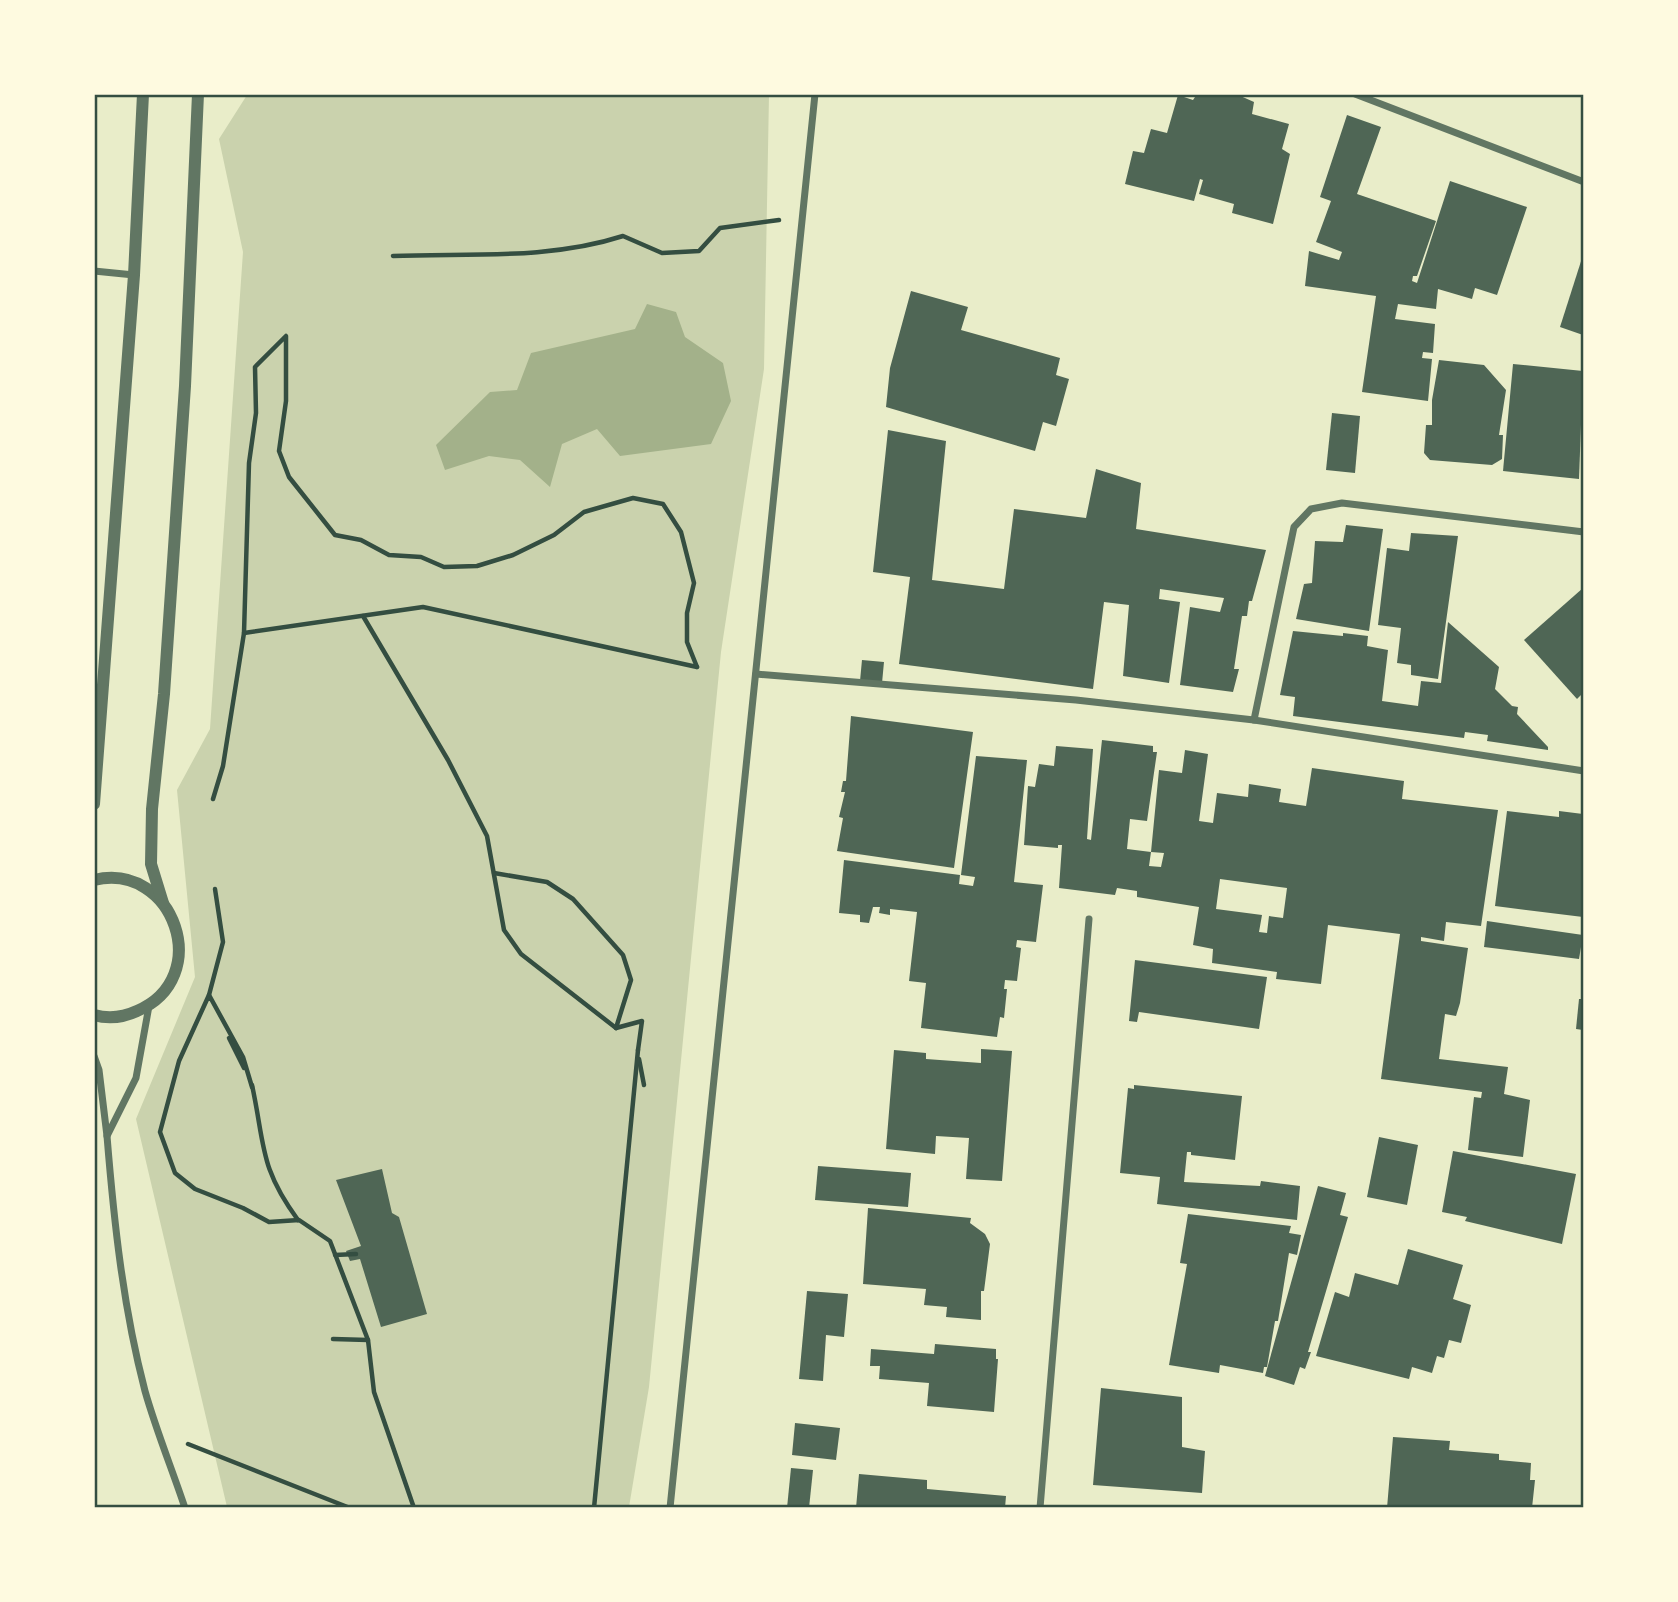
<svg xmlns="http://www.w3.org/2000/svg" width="1678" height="1602" font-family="'Noto Sans',sans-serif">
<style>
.green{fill:#cad2ad}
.water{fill:#a3b18a}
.building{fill:#4f6655;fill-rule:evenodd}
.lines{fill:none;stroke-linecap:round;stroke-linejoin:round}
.path{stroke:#344e41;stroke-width:4.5}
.minor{stroke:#617663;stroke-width:7}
.tertiary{stroke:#617663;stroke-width:12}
.neatline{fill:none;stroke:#344e41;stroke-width:2.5}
</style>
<rect width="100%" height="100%" fill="#e9edc9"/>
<polygon class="green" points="247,95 769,95 764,369 721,652 649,1387 629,1507 227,1507 136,1119 195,977 177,790 210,729 243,252 219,139"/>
<polygon class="water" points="647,304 676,312 685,337 723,363 731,401 711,444 620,456 597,429 562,444 550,487 520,460 489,456 445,470 436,445 490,392 517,390 531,353 635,329"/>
<g class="building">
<polygon points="1197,94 1236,94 1254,102 1252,114 1289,124 1282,149 1290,154 1273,224 1232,213 1234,204 1199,194 1203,180 1200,179 1194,201 1125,184 1133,151 1144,153 1151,129 1167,133 1178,95 1193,100"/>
<polygon points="1347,115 1381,127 1357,194 1436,221 1417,276 1413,276 1412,281 1417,283 1450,181 1527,207 1497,295 1475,288 1472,299 1438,289 1436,309 1398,304 1395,319 1435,324 1433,353 1423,352 1422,358 1432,359 1428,401 1362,392 1376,296 1305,286 1309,251 1339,260 1342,252 1316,242 1331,201 1320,197"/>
<polygon points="1583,255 1583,335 1560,327"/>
<polygon points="911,291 968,307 961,330 1060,358 1056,375 1069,379 1056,426 1043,422 1035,451 886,407 890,368"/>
<polygon points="1439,360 1484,365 1506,390 1499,435 1503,435 1502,459 1492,465 1430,460 1424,453 1426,425 1432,425 1432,400"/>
<polygon points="1513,364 1583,371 1579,479 1503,471"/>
<polygon points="1332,413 1360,416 1355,473 1326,470"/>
<polygon points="888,430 946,441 932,580 1004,589 1014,509 1086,518 1096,469 1141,483 1136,529 1266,550 1252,601 1249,601 1247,616 1242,616 1234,669 1239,669 1233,692 1180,685 1190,607 1220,612 1224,598 1160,589 1159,599 1180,602 1169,683 1123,676 1129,605 1104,602 1093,689 899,664 910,577 873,572"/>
<polygon points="1346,525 1383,529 1369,631 1296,619 1304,584 1312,583 1315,541 1343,542"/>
<polygon points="1411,533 1458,536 1438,679 1411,675 1411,665 1397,663 1401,628 1378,625 1387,548 1409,551"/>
<polygon points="1583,588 1583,693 1577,699 1524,640"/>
<polygon points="1448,622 1499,667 1495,689 1512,706 1518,707 1517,714 1548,747 1548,750 1487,741 1488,735 1465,732 1464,738 1293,716 1295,697 1280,695 1293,631 1343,636 1343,633 1368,636 1367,646 1388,650 1382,701 1418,706 1421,681 1441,683"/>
<polygon points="862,660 884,662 882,683 860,681"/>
<polygon points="851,716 973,732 954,868 837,851 843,818 839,817 845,792 841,792 843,781 846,781"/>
<path d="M1102 740 1153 746V752H1157L1147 821 1130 819 1127 849 1151 852 1149 866 1161 867 1164 853 1151 852 1159 770 1182 773 1185 750 1208 754 1199 821 1213 823 1217 793 1248 797 1249 784 1281 789 1279 802 1306 806 1312 768 1404 781 1402 799 1498 810 1481 926 1446 922 1444 941 1421 937V941L1468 948 1460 1003 1456 1016 1445 1014 1439 1059 1508 1067 1504 1094 1530 1100 1523 1157 1468 1150 1474 1097 1481 1098 1482 1092 1381 1079 1400 934 1328 925 1321 984 1276 979 1277 972 1212 963 1213 949 1193 945 1199 907 1137 897V891L1117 888 1115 895 1059 888 1062 845H1058V848L1024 845 1028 786 1035 787 1039 764 1054 766 1056 746 1093 749 1087 839 1091 840ZM1220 879 1287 888 1283 918 1269 916 1267 933 1259 932 1262 915 1216 909Z"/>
<polygon points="976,756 1027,760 1014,882 1043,885 1036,942 1017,940 1016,947 1021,948 1017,981 1005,980 1004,989 1007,989 1004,1018 1000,1017 997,1037 921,1028 926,983 909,981 917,912 890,909 890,915 879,913 880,907 873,907 869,923 860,922 860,915 839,913 844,860 960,875 959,884 973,886 975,877 961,875"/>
<polygon points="1507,811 1559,817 1559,811 1583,814 1583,917 1495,906"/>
<polygon points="1487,921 1583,935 1579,959 1484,947"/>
<polygon points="1135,960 1267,977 1259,1029 1139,1012 1137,1022 1129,1021"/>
<polygon points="1579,999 1583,999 1583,1030 1576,1029"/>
<polygon points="981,1049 1012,1051 1002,1181 966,1179 969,1138 936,1136 935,1154 886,1149 894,1050 926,1053 926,1059 981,1063"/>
<polygon points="1134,1085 1242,1096 1235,1160 1191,1155 1191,1152 1187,1152 1184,1182 1260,1186 1261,1181 1300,1186 1297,1220 1157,1204 1160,1177 1120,1173 1128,1088 1134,1089"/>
<polygon points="1379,1137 1418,1145 1407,1205 1367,1197"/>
<polygon points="1453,1151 1576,1174 1562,1244 1465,1221 1467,1217 1442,1212"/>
<polygon points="818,1166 911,1173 908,1207 815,1200"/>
<polygon points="382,1169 392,1213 399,1217 427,1314 381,1327 360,1259 350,1261 346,1251 361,1246 336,1180"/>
<polygon points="1318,1186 1346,1193 1340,1215 1348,1217 1308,1352 1311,1352 1305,1369 1300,1367 1294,1385 1265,1376"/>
<polygon points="868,1208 971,1218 970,1223 985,1234 990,1244 984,1291 981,1291 981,1320 946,1317 947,1307 924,1305 926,1289 863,1284"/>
<polygon points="1188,1214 1291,1226 1289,1233 1301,1235 1297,1255 1289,1253 1278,1321 1275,1321 1267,1367 1264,1367 1263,1373 1220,1365 1219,1373 1169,1365 1187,1264 1180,1263"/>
<polygon points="1408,1249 1463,1265 1453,1299 1471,1305 1461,1343 1449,1340 1444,1358 1437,1356 1432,1373 1412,1367 1409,1379 1316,1356 1335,1292 1349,1297 1355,1273 1398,1285"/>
<polygon points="807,1291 848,1294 844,1337 826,1335 823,1381 799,1379"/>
<polygon points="935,1344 996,1349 996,1359 998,1359 994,1412 927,1406 929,1383 879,1379 880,1366 870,1366 871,1349 934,1354"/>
<polygon points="1101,1388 1182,1397 1182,1447 1205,1451 1202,1493 1093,1485"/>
<polygon points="795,1423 840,1428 836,1460 792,1455"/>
<polygon points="1393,1437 1450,1441 1449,1450 1499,1454 1499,1460 1531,1463 1530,1480 1535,1480 1532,1508 1387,1508"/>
<polygon points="791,1468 813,1470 809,1508 787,1508"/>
<polygon points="859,1474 927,1480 927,1489 1006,1496 1005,1508 856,1508"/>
</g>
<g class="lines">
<g class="path">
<path d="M393 256C469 253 549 260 623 236L662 253 699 251 720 228 779 220"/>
<polyline points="363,616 448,760 487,836 504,930 521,954 616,1028"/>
<polyline points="244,633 423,607 697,667"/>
<polyline points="213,799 223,766 244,633 249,463 256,413 255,367 286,336 286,401 279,451 289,477 335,535 361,540 389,555 421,557 444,567 477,566 513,555 554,535 584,512 633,498 663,504 681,532 694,583 687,613 687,642 697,667"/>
<polyline points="494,873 547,882 573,899 623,955 631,980 616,1028 642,1021 638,1050"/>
<polyline points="209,995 223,942 215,889"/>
<polyline points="229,1038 244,1068"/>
<polyline points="639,1059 644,1085"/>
<path d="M252 1085C265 1145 259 1167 298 1220"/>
<polyline points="252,1087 243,1057 209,995 179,1061 160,1132 175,1173 195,1189 243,1208 269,1222 299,1220 330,1241 368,1340 374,1392 414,1508"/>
<polyline points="335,1255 356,1254"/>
<polyline points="333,1339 368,1340"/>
<polyline points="188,1444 350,1508"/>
<polyline points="594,1508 638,1050"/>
</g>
<g class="minor">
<polyline points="1355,94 1584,182"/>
<polyline points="94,271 134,275"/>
<polyline points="756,674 1076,700 1254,720 1584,771"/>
<polyline points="1254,720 1294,527 1311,509 1342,503 1584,532"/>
<polyline points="94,1056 99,1070 107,1136 136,1078 149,1006"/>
<path d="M107 1136C114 1222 123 1307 145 1391 156 1430 172 1469 185 1508"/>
<polyline points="670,1508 815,94"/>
<polyline points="1040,1508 1089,919"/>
</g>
<g class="tertiary">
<polyline points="94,804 134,275 143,94"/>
<path d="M94 880C174 861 215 978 137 1011 124 1017 108 1019 94 1015"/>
<polyline points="163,903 151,864 152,809 164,694 185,386 198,94"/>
</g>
</g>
<rect width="1678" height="1602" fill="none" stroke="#fefae0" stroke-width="192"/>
<rect x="96" y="96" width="1486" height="1410" class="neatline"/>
</svg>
